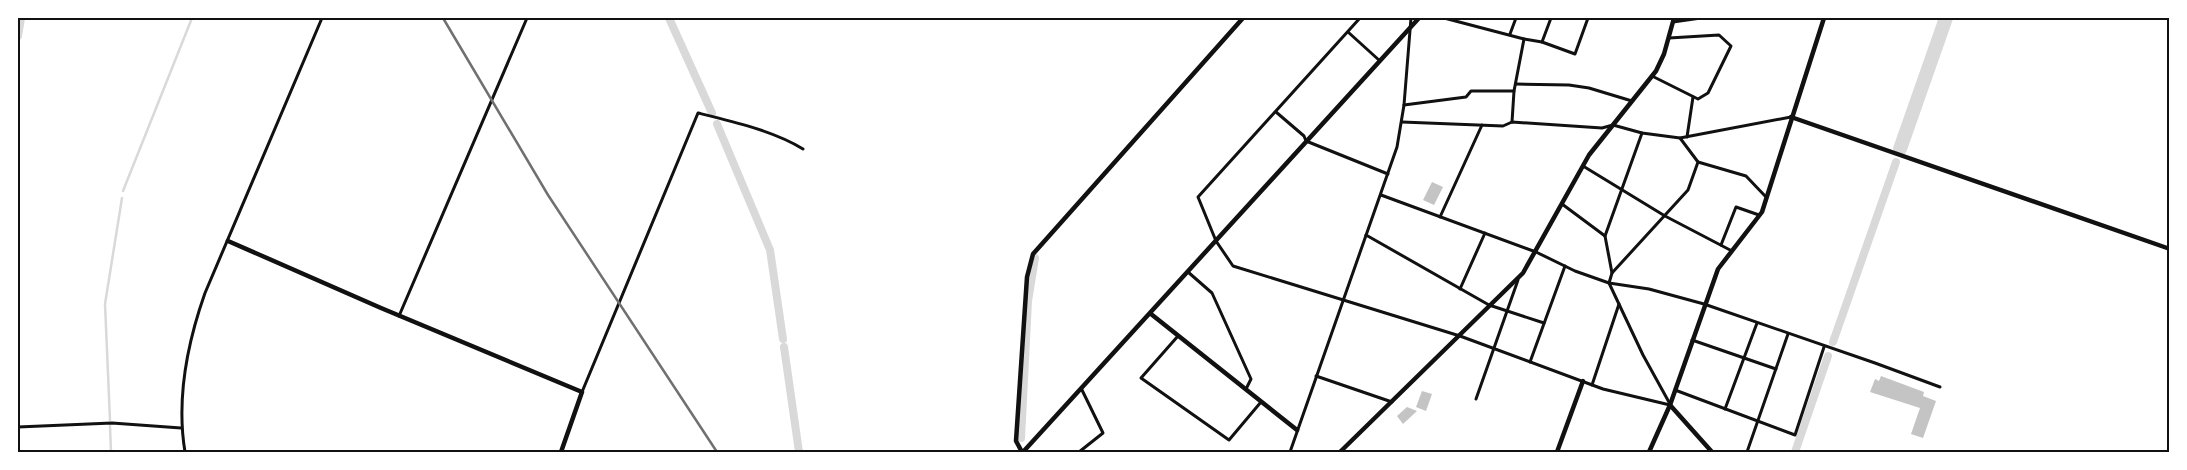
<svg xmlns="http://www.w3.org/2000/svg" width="2187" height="470" font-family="'Public Sans',sans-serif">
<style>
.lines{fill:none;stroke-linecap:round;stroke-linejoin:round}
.stream{stroke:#d9d9d9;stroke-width:2.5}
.canal{stroke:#d9d9d9;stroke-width:8}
.river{stroke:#d9d9d9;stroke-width:14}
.building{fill:#c4c4c4}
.minor{stroke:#111;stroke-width:3}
.tertiary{stroke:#111;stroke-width:4.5}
.secondary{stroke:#111;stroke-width:4.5}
.rail{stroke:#707070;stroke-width:2.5}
.neatline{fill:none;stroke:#111;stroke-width:2}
</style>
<rect width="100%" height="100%" fill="#fff"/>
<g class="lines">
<g class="stream">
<polyline points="123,191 192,18"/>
<polyline points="110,420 105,304 122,198"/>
<polyline points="110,426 111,452"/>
</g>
<g class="canal">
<polyline points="669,18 712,113"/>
<polyline points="18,36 21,18"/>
<polyline points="717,124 770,250 783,339"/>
<polyline points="1833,342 1896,162"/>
<polyline points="784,347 799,452"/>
<polyline points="1021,438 1028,301 1035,258"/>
<polyline points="1795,452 1828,356"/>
</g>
<polyline class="river" points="1900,149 1946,18"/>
</g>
<g class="building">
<polygon points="1432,182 1443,187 1434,205 1423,200"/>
<polygon points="1881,376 1924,392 1923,396 1936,401 1923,438 1911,434 1920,408 1870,392 1875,379 1879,381"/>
<polygon points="1422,391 1432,394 1426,411 1416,407"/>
<polygon points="1407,407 1417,411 1403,424 1397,416"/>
</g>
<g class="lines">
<g class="minor">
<polyline points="1360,18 1198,197 1216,241 1233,266 1460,336 1603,389 1670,405"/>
<polyline points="1444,18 1524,39"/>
<polyline points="1673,22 1701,18"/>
<polyline points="1348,32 1380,61"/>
<polyline points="1510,34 1516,18"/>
<polyline points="1542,42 1575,54 1588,18"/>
<polyline points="1652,76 1698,99 1708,93 1731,46 1719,35 1669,38"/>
<polyline points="1516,84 1569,85 1589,88 1632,101"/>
<polyline points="1404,105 1466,97 1471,91 1514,91"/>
<polyline points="1276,112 1304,136 1306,141 1388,174"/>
<polyline points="1402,122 1503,126 1512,122 1602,128 1613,125 1642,133 1680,138 1791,117"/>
<polyline points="1512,122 1514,91 1524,39 1542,42 1551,18"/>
<polyline points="1687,137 1693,97"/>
<polyline points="1698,162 1746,176 1766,197"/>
<polyline points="1583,166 1665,216 1732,251"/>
<polyline points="1381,195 1536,252 1575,271 1609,283 1649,289 1704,304 1875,363 1940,387"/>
<polyline points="1562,204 1605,236"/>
<polyline points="1440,217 1482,125"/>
<polyline points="1366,235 1489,305 1544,323"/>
<polyline points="1721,245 1736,207 1759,215"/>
<polyline points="1188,272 1212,293 1251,379 1246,389"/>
<polyline points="1612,273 1605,236 1642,133"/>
<polyline points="1460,289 1485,233"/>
<polyline points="399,316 527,18"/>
<polyline points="1178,336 1141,378 1229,440 1261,402"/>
<polyline points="1692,340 1776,369"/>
<polyline points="1530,362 1565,266"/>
<polyline points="1316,376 1392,402"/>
<polyline points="1592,385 1619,304"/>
<polyline points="1675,390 1795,435 1824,347"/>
<path d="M582 392 698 113C731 121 774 131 803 149"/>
<polyline points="1476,399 1518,280"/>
<polyline points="1670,404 1643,355 1609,283 1612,273 1688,190 1698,162 1680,138"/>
<polyline points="1725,409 1757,323"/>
<polyline points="18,427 112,423 181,428"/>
<path d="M185 452C176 398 187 344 205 293L322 18"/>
<polyline points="1079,452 1103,433 1082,390"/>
<polyline points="1290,452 1397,147 1404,105 1411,18"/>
<polyline points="1747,452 1788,334"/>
</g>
<g class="tertiary">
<polyline points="1791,117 2170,249"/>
<polyline points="228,241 381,308 582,392 561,452"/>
<polyline points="1151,314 1297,430"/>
<polyline points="1670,405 1712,452"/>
<polyline points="1022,452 1016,441 1027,277 1033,254 1243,18"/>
<polyline points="1023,452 1419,18"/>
<polyline points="1557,452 1583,381"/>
<polyline points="1649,452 1670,405 1718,269 1762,212 1824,18"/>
</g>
<polyline class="secondary" points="1340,452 1523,273 1589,155 1656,71 1664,54 1674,18"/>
<polyline class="rail" points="443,18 548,195 717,452"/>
</g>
<rect width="2187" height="470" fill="none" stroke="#ffffff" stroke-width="38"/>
<rect x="19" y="19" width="2149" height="432" class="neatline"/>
</svg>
